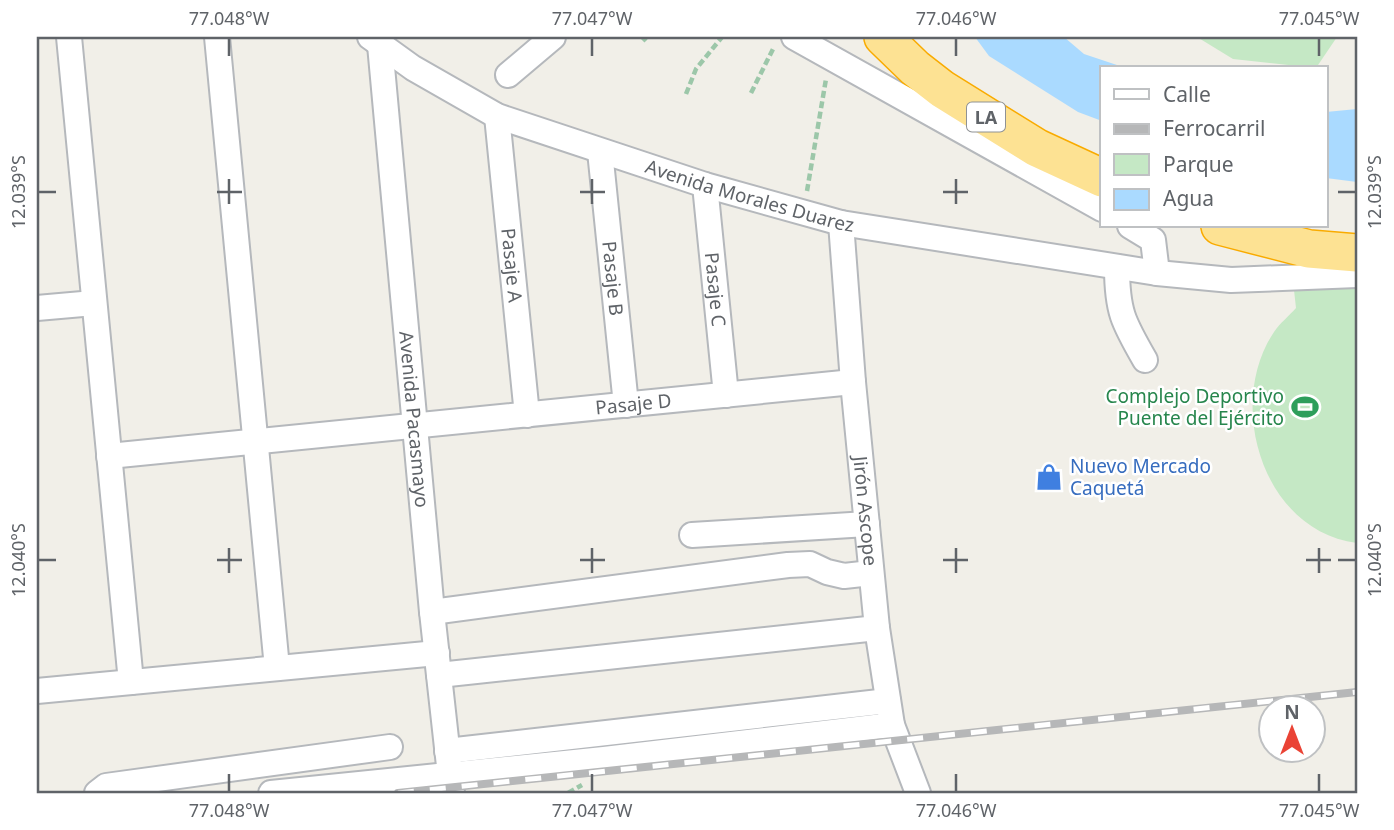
<svg xmlns="http://www.w3.org/2000/svg" width="1394" height="830" font-family="'Noto Sans',sans-serif">
<style>
.green{fill:#c5e8c5}
.water{fill:#aadaff}
.lines{fill:none;stroke-linecap:round;stroke-linejoin:round}
.minor-casing{stroke:#b5b8bc;stroke-width:28}
.highway-casing{stroke:#f9ab00;stroke-width:40}
.path{stroke:#9cc7a9;stroke-width:4.5;stroke-dasharray:7 3.5;stroke-linecap:butt}
.minor{stroke:#fff;stroke-width:24}
.highway{stroke:#fde293;stroke-width:37}
.rail-casing{stroke:#b6b7b8;stroke-width:8}
.rail{stroke:#fff;stroke-width:5;stroke-dasharray:16;stroke-linecap:butt}
.ticks{fill:none;stroke:#5f6368;stroke-width:2.5}
.labels{text-anchor:middle;dominant-baseline:central;stroke-width:5;stroke-linejoin:round;paint-order:stroke}
.shield{fill:#fff;stroke:#8f9295;stroke-width:2}
.shield-label{font-size:18px;font-weight:bold;fill:#5f6368}
.street-label{font-size:19px;fill:#5f6368;stroke:#fff}
.leisure-label{font-size:19px;fill:#27864d;stroke:#fff;text-anchor:end}
.shop-label{font-size:19px;fill:#366cbe;stroke:#fff;text-anchor:start}
.neatline{fill:none;stroke:#5f6368;stroke-width:2.5}
.ticks-label{font-size:18px;text-anchor:middle;fill:#5f6368}
</style>
<rect width="100%" height="100%" fill="#f1efe8"/>
<g class="green">
<polygon points="1197,37 1337,37 1316,68 1233,59"/>
<path d="M1357 285V543C1263 531 1225 405 1274 332 1280 323 1289 316 1296 308L1294 290Z"/>
</g>
<g class="water">
<polygon points="975,37 1064,37 1084,54 1126,68 1102,68 1102,121 1078,112 989,56"/>
<polygon points="1357,109 1357,182 1326,178 1326,112"/>
</g>
<g class="lines">
<defs>
<g id="minor">
<polyline points="69,37 131,682"/>
<polyline points="217,37 277,668"/>
<path id="s1" d="M370 37 413 68 497 116 705 185 841 223 1157 273 1231 280 1357 275"/>
<polyline points="794,37 1102,209"/>
<path id="s2" d="M380 45 432 612 452 793"/>
<polyline points="508,75 553,37"/>
<path id="s3" d="M497 116 527 415"/>
<path id="s4" d="M600 151 626 405"/>
<path id="s5" d="M705 185 726 395"/>
<path id="s6" d="M841 223 853 382 877 628 892 725 918 793"/>
<polyline points="1130,226 1153,240 1157,273"/>
<path d="M1117 267C1117 311 1123 322 1145 360"/>
<polyline points="37,308 94,303"/>
<path id="s7" d="M109 456 853 382"/>
<polyline points="692,535 867,524"/>
<polyline points="432,612 788,565 810,564 827,572 844,576 871,573"/>
<polyline points="439,675 877,628"/>
<polyline points="37,691 437,653"/>
<polyline points="447,751 888,701"/>
<polyline points="97,793 106,786 390,747"/>
<polyline points="271,793 604,759 892,725"/>
</g>
<g id="highway">
<polyline points="883,37 915,68 942,89 1037,148 1102,178"/>
<polyline points="1220,226 1309,249 1357,253"/>
</g>
</defs>
<use href="#minor" class="minor-casing"/>
<use href="#highway" class="highway-casing"/>
<g class="path">
<polyline points="642,37 646,41"/>
<polyline points="751,93 774,47"/>
<polyline points="686,94 696,69 722,37"/>
<polyline points="807,191 826,79"/>
<polyline points="568,793 582,785"/>
</g>
<use href="#minor" class="minor"/>
<use href="#highway" class="highway"/>
<defs>
<polyline id="rail" points="398,793 1357,692"/>
</defs>
<use href="#rail" class="rail-casing"/>
<use href="#rail" class="rail"/>
</g>
<path class="ticks" d="M229 38V56M592 38V56M956 38V56M1319 38V56M229 179V204M592 179V204M956 179V204M38 192H56M217 192H242M580 192H605M943 192H968M1338 192H1356M229 548V573M592 548V573M956 548V573M1319 548V573M38 560H56M217 560H242M580 560H605M943 560H968M1306 560H1331M1338 560H1356M229 774V792M592 774V792M956 774V792M1319 774V792"/>
<defs>
<symbol id="stadium-bare" viewBox="-9 -9 18 18"><path d="M0-5a6.5 5 0 1 0 0 10a6.5 5 0 1 0 0-10ZM-3.5-1.8h7v3.6h-7Z" fill="#2e9e5b" stroke="#fff" stroke-width="2.5" paint-order="stroke"/></symbol>
<symbol id="shop-bare" viewBox="-9 -9 18 18"><path d="M-5-2.5h2.3a2.7 3.5 0 0 1 5.4 0H5L5.5 6h-11ZM-1.5-2.5h3a1.5 2.3 0 0 0-3 0Z" fill="#3f7fe0" stroke="#fff" stroke-width="2.5" paint-order="stroke"/></symbol>
</defs>
<g fill-rule="evenodd">
<use href="#stadium-bare" x="1286" y="388" width="38" height="38"/>
<use href="#shop-bare" x="1030" y="458" width="38" height="38"/>
</g>
<g class="labels">
<rect class="shield" x="967" y="102.5" width="38" height="29" rx="5"/>
<g class="shield-label">
<text x="986" y="117">LA</text>
</g>
<g class="street-label">
<text stroke="none"><textPath href="#s1" startOffset="415">Avenida Morales Duarez</textPath></text>
<text stroke="none"><textPath href="#s3" startOffset="150">Pasaje A</textPath></text>
<text stroke="none"><textPath href="#s4" startOffset="128">Pasaje B</textPath></text>
<text stroke="none"><textPath href="#s5" startOffset="105">Pasaje C</textPath></text>
<text stroke="none"><textPath href="#s7" startOffset="527">Pasaje D</textPath></text>
<text stroke="none"><textPath href="#s2" startOffset="376">Avenida Pacasmayo</textPath></text>
<text stroke="none"><textPath href="#s6" startOffset="289">Jirón Ascope</textPath></text>
</g>
<g class="leisure-label">
<text x="1284" y="396">Complejo Deportivo<tspan x="1284" dy="22">Puente del Ejército</tspan></text>
</g>
<g class="shop-label">
<text x="1070" y="466">Nuevo Mercado<tspan x="1070" dy="22">Caquetá</tspan></text>
</g>
</g>
<rect width="1394" height="830" fill="none" stroke="#ffffff" stroke-width="77"/>
<rect x="1100" y="66" width="228" height="161" fill="#ffffff" stroke="#bfc1c3" stroke-width="2"/>
<rect x="1114" y="89" width="35" height="10" fill="#ffffff" stroke="#bfc1c3" stroke-width="2"/>
<text x="1163" y="102" font-size="21" fill="#5f6368">Calle</text>
<rect x="1114" y="124" width="35" height="10" fill="#b6b7b8" stroke="#bfc1c3" stroke-width="2"/>
<text x="1163" y="136" font-size="21" fill="#5f6368">Ferrocarril</text>
<rect x="1114" y="154" width="35" height="21" fill="#c5e8c5" stroke="#bfc1c3" stroke-width="2"/>
<text x="1163" y="172" font-size="21" fill="#5f6368">Parque</text>
<rect x="1114" y="189" width="35" height="21" fill="#aadaff" stroke="#bfc1c3" stroke-width="2"/>
<text x="1163" y="206" font-size="21" fill="#5f6368">Agua</text>
<g transform="translate(1292 729)"><circle r="33" fill="#ffffff" stroke="#bfc1c3" stroke-width="2"/>
<path d="M0-5L12 26L0 18L-12 26Z" fill="#ea4335"/>
<text y="-10" font-size="19" font-weight="bold" text-anchor="middle" fill="#5f6368">N</text>
</g>
<rect x="38" y="38" width="1318" height="754" class="neatline"/>
<g class="ticks-label">
<text x="229" y="25">77.048°W</text>
<text x="592" y="25">77.047°W</text>
<text x="956" y="25">77.046°W</text>
<text x="1319" y="25">77.045°W</text>
<text transform="translate(19 192) rotate(-90)" y="6">12.039°S</text>
<text transform="translate(1375 192) rotate(-90)" y="6">12.039°S</text>
<text transform="translate(19 560) rotate(-90)" y="6">12.040°S</text>
<text transform="translate(1375 560) rotate(-90)" y="6">12.040°S</text>
<text x="229" y="817">77.048°W</text>
<text x="592" y="817">77.047°W</text>
<text x="956" y="817">77.046°W</text>
<text x="1319" y="817">77.045°W</text>
</g>
</svg>
